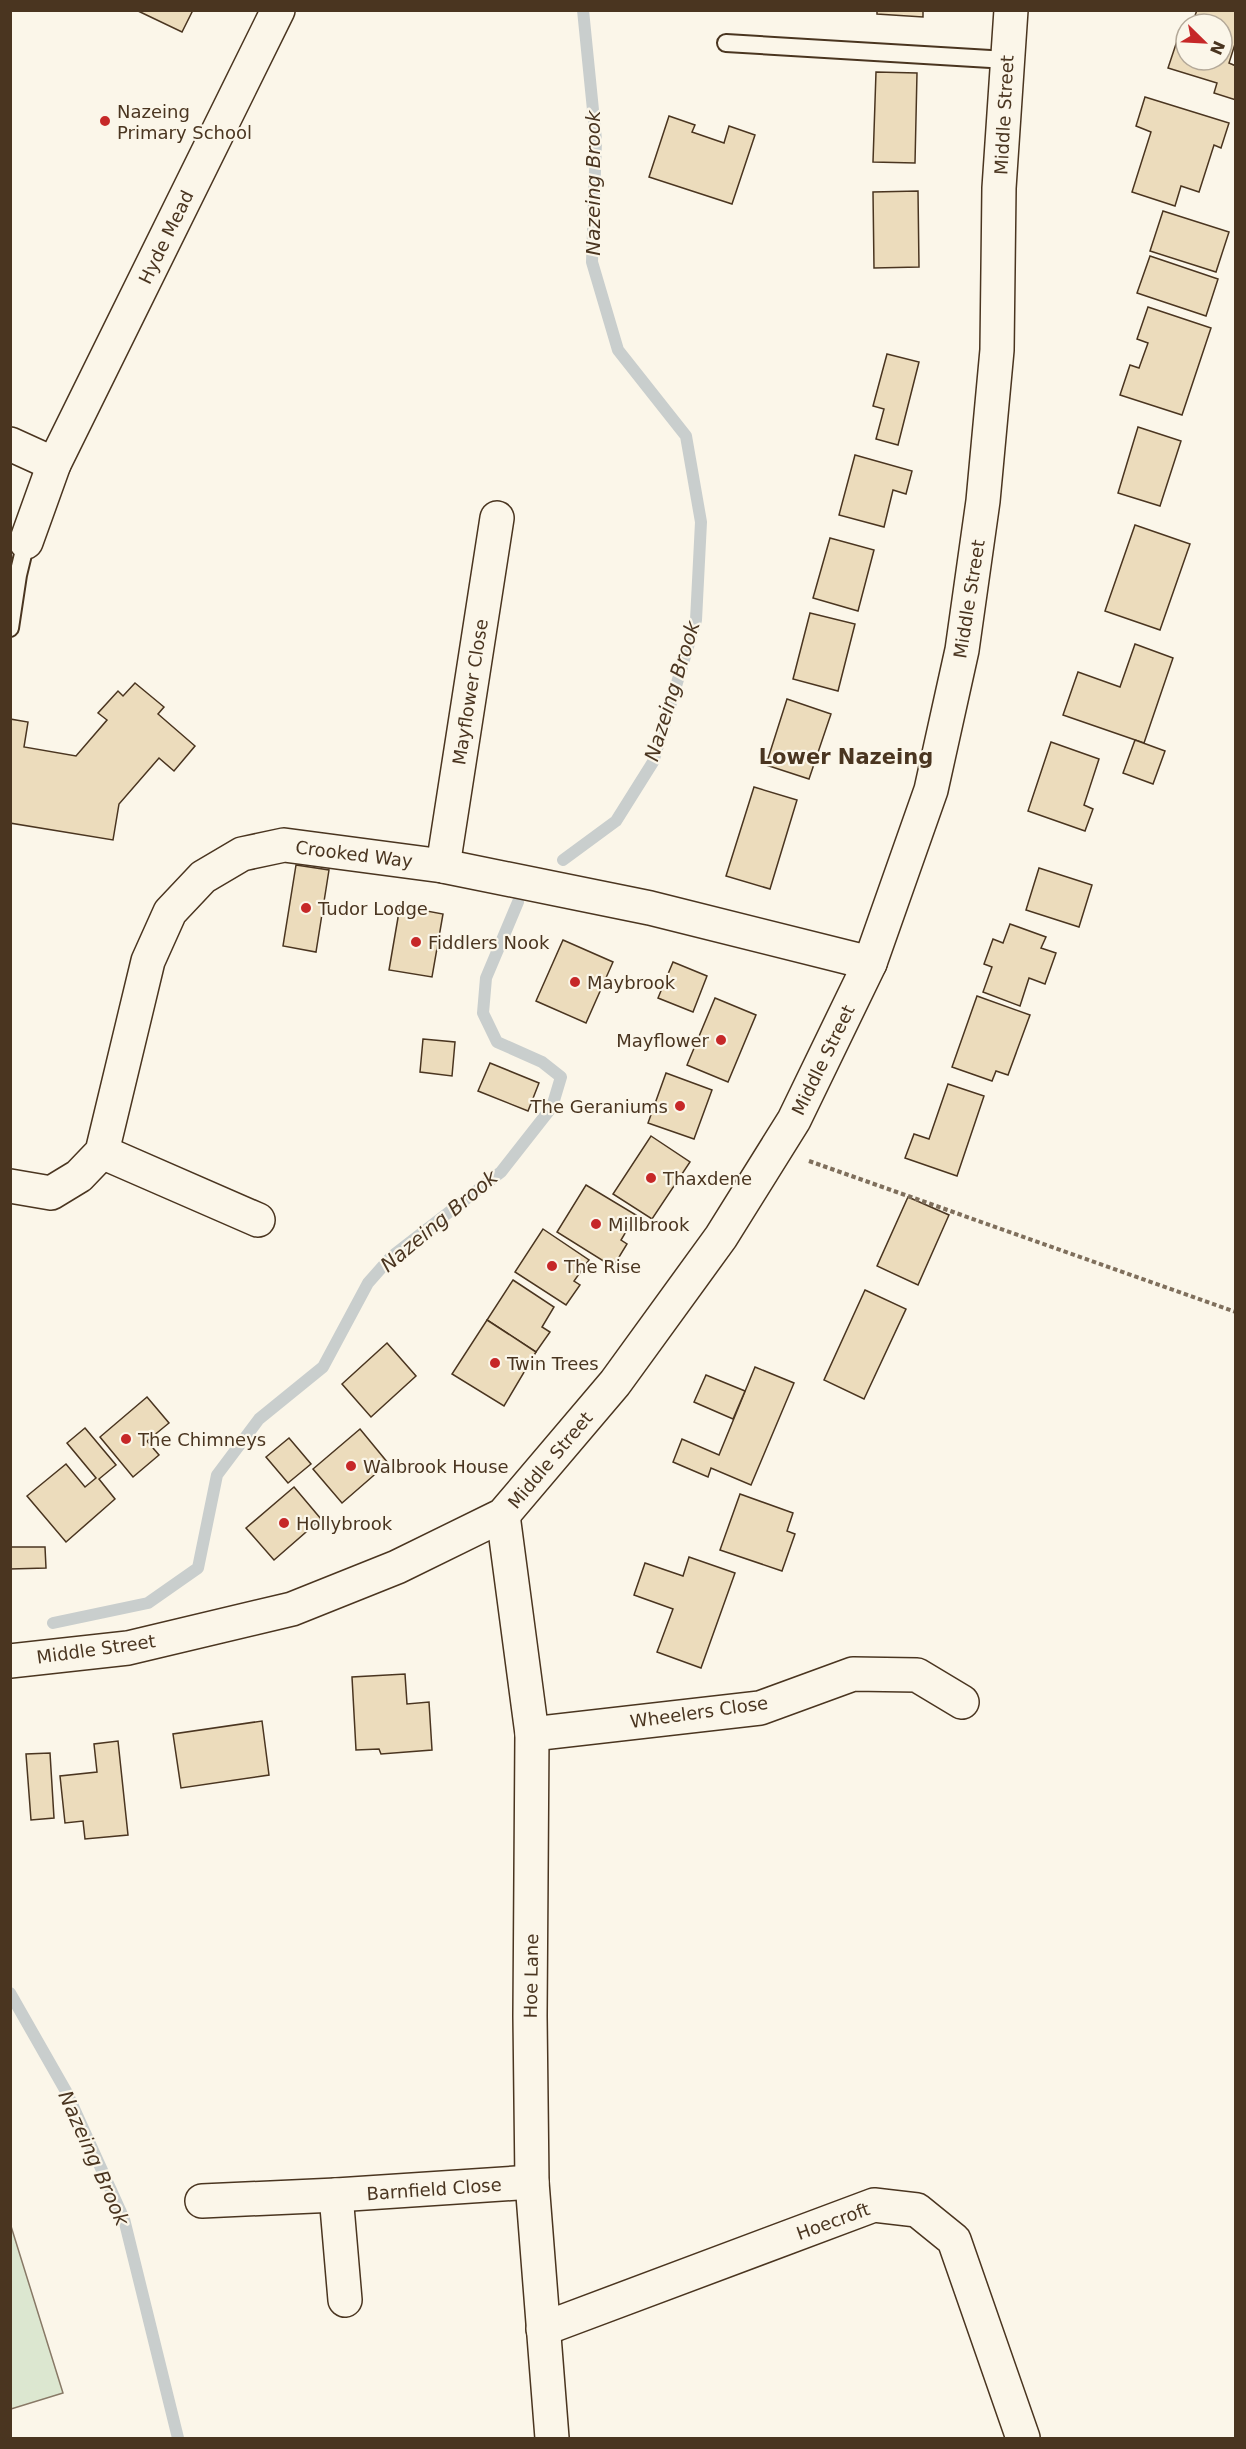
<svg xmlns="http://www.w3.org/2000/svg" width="1246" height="2449" font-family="'DejaVu Sans',sans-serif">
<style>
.green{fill:#dce7d0;stroke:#887966;stroke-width:1.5}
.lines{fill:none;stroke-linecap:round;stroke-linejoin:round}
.stream{stroke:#c9cecd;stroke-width:12}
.building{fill:#ecdcbc;stroke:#4a3520;stroke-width:1.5}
.service-casing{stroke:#4a3520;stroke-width:20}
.minor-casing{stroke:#4a3520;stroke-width:36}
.tertiary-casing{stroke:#4a3520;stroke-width:36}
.path{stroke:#7f6f5c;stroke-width:4;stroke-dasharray:4.5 3;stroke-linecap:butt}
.service{stroke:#fbf6e9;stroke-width:16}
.minor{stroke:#fbf6e9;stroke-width:33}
.tertiary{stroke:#fbf6e9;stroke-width:33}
.poi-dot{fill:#c62828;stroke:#fbf6e9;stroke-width:2}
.labels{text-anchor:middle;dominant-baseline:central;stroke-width:4.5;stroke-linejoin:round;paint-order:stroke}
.poi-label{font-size:18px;fill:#4a3520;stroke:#fbf6e9;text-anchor:start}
.street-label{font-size:18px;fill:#4a3520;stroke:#fbf6e9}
.water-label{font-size:20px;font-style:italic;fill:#4a3520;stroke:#fbf6e9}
.quarter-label{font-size:21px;font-weight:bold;fill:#4a3520;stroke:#fbf6e9}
</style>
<rect width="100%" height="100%" fill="#fbf6e9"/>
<polygon class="green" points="10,2223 63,2393 11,2409 10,2409"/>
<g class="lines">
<g class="stream">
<polyline points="563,860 616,821 653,762 696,620 701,522 686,436 618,350 592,262 596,140 583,10"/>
<polyline points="53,1623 148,1603 198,1568 217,1475 259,1419 323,1367 368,1283 391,1257 501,1172 552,1107 561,1077 542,1062 497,1042 483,1013 486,978 518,902"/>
<polyline points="10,1993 67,2093 124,2219 178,2438"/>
</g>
</g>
<g class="building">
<polygon points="136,10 193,10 182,32"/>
<polygon points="877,10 923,10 923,17 877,14"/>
<polygon points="1197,10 1236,10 1236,41 1229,63 1236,66 1236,100 1214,93 1217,83 1168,68 1181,29 1186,31 1186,60 1222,60 1222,24 1192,24"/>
<polygon points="876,72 917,73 915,163 873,162"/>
<polygon points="1145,97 1229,123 1221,148 1214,145 1199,192 1181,186 1175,206 1132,192 1151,132 1136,126"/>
<polygon points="669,116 695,125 692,132 724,143 729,126 755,135 732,204 649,177"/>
<polygon points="918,191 919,267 874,268 873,192"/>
<polygon points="1163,211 1229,232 1216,272 1150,251"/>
<polygon points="1150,256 1218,279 1206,316 1137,293"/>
<polygon points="1148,307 1211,328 1182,415 1120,395 1130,365 1139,368 1148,343 1137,339"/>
<polygon points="887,354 919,362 898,445 876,439 884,409 873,406"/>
<polygon points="1138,427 1181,441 1160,506 1118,493"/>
<polygon points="855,455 912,471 906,494 893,490 884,527 839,515"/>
<polygon points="1135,525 1190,544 1160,630 1105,611"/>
<polygon points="830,538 874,550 858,611 813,598"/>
<polygon points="810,613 855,624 838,691 793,679"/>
<polygon points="1135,644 1173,658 1144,743 1063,715 1078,672 1120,687"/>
<polygon points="135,683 164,707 158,714 195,746 174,771 159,758 119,804 113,840 10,823 10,719 28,722 24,747 76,756 107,720 98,713 118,691 123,696"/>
<polygon points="787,699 831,714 809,779 766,765"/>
<polygon points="1135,740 1165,751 1153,784 1123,773"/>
<polygon points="1051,742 1099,759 1084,805 1093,809 1085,831 1028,811"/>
<polygon points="754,787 797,800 770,889 726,876"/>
<polygon points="296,865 329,870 316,952 283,946"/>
<polygon points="1039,868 1092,885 1079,927 1026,910"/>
<polygon points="400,906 443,914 432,977 389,970"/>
<polygon points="1010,924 1046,937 1041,948 1056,953 1045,984 1029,978 1020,1006 983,992 992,967 984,964 993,939 1003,943"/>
<polygon points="563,940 613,962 586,1023 536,1001"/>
<polygon points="673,962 707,976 693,1012 658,998"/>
<polygon points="977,996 1030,1015 1008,1075 996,1071 992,1081 952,1067"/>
<polygon points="715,998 756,1015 728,1082 687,1065"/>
<polygon points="423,1039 455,1042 452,1076 420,1072"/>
<polygon points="490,1063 539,1083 528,1111 478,1091"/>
<polygon points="666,1073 712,1090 694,1139 648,1123"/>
<polygon points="948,1084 984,1096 957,1176 905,1158 914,1134 929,1139"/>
<polygon points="651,1136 690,1162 652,1219 613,1194"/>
<polygon points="586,1185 636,1215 621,1240 627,1244 613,1267 557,1232"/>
<polygon points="908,1197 949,1215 918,1285 877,1266"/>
<polygon points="543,1229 589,1260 574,1281 580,1285 566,1305 515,1272"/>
<polygon points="513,1280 554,1307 542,1327 550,1332 536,1352 487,1320"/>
<polygon points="865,1290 906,1309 864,1399 824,1380"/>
<polygon points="487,1320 536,1352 504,1406 452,1374"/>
<polygon points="387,1343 416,1376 371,1417 342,1384"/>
<polygon points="755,1367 794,1383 751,1485 711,1468 708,1477 673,1462 682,1439 719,1455"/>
<polygon points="706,1375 745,1391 733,1419 694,1402"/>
<polygon points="147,1397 169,1423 147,1441 159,1455 133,1477 100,1437"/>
<polygon points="85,1428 116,1465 99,1479 115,1499 66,1542 27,1496 66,1464 85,1487 96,1478 67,1443"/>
<polygon points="360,1429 388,1463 342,1503 313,1469"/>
<polygon points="289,1438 311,1464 288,1483 266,1457"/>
<polygon points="294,1487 321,1519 274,1560 246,1528"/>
<polygon points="740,1494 793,1513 787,1531 795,1534 782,1571 720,1550"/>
<polygon points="10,1547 45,1547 46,1568 10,1569"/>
<polygon points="689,1557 735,1573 701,1668 657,1652 673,1609 634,1595 645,1563 683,1576"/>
<polygon points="405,1674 407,1704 429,1702 432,1750 381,1754 379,1749 356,1750 352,1677"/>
<polygon points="262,1721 269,1775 181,1788 173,1734"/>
<polygon points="118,1741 128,1835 85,1839 83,1821 65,1823 60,1776 97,1772 94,1744"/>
<polygon points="50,1753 54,1818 31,1820 26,1754"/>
</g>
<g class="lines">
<defs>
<g id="service">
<polyline points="726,43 1007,60"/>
<polyline points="10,628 18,575 26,542"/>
</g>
<g id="minor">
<polyline points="10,444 54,464"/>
<polyline points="26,542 54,464 278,10"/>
<polyline points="443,866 497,518"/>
<polyline points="102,1152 258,1220"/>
<polyline points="10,1186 51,1193 79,1176 102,1152 148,961 170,912 203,877 242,854 284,845 443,866 650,908 870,963"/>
<polyline points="503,1515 532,1734 530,2016 532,2182 552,2438"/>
<polyline points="532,1734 760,1708 853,1674 917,1675 962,1702"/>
<polyline points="336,2195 345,2300"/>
<polyline points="202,2201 336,2195 532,2182"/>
<polyline points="543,2329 874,2205 917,2210 954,2240 1023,2438"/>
</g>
<polyline id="tertiary" points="10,1661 128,1648 292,1609 397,1567 503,1515 615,1383 721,1237 794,1120 870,963 931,790 962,650 983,501 997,350 999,188 1011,10"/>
</defs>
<use href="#service" class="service-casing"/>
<use href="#minor" class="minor-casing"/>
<use href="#tertiary" class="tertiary-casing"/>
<polyline class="path" points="809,1161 1236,1312"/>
<use href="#service" class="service"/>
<use href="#minor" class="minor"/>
<use href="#tertiary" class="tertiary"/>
</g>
<g class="poi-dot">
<circle cx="105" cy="121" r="6"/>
<circle cx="306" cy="908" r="6"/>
<circle cx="416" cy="942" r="6"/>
<circle cx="575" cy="982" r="6"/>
<circle cx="721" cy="1040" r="6"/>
<circle cx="680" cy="1106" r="6"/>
<circle cx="651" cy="1178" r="6"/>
<circle cx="596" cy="1224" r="6"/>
<circle cx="552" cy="1266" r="6"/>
<circle cx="495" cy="1363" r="6"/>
<circle cx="126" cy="1439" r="6"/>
<circle cx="351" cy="1466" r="6"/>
<circle cx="284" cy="1523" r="6"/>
</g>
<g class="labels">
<g class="poi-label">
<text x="117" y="111">Nazeing<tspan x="117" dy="21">Primary School</tspan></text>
<text x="318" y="908">Tudor Lodge</text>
<text x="428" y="942">Fiddlers Nook</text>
<text x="587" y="982">Maybrook</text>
<text x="709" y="1040" text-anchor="end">Mayflower</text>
<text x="668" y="1106" text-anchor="end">The Geraniums</text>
<text x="663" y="1178">Thaxdene</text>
<text x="608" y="1224">Millbrook</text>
<text x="564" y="1266">The Rise</text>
<text x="507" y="1363">Twin Trees</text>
<text x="138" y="1439">The Chimneys</text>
<text x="363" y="1466">Walbrook House</text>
<text x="296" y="1523">Hollybrook</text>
</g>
<g class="street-label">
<text transform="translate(1004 115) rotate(-87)">Middle Street</text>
<text transform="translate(166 237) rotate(-64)">Hyde Mead</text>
<text transform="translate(969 599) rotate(-81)">Middle Street</text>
<text transform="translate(470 692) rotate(-81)">Mayflower Close</text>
<text transform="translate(354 854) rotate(7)">Crooked Way</text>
<text transform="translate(823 1060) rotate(-64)">Middle Street</text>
<text transform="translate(550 1460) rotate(-50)">Middle Street</text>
<text transform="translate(96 1649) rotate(-8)">Middle Street</text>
<text transform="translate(699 1712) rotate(-8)">Wheelers Close</text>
<text transform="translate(531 1976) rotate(-89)">Hoe Lane</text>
<text transform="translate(434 2189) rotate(-4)">Barnfield Close</text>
<text transform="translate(833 2221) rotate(-20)">Hoecroft</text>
</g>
<g class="water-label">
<text transform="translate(593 183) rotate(-90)">Nazeing Brook</text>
<text transform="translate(672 691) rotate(-73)">Nazeing Brook</text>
<text transform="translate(439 1221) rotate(-40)">Nazeing Brook</text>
<text transform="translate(94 2158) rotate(66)">Nazeing Brook</text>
</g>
<g class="quarter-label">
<text x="846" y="757">Lower Nazeing</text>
</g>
</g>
<rect width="1246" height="2449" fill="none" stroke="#4a3520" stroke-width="24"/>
<g transform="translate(1204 42) rotate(114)"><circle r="28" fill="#fbf6e9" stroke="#b4a999" stroke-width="1.5"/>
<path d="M0-4.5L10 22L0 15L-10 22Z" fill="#c62828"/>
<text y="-9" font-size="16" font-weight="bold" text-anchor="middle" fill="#4a3520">N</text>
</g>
</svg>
